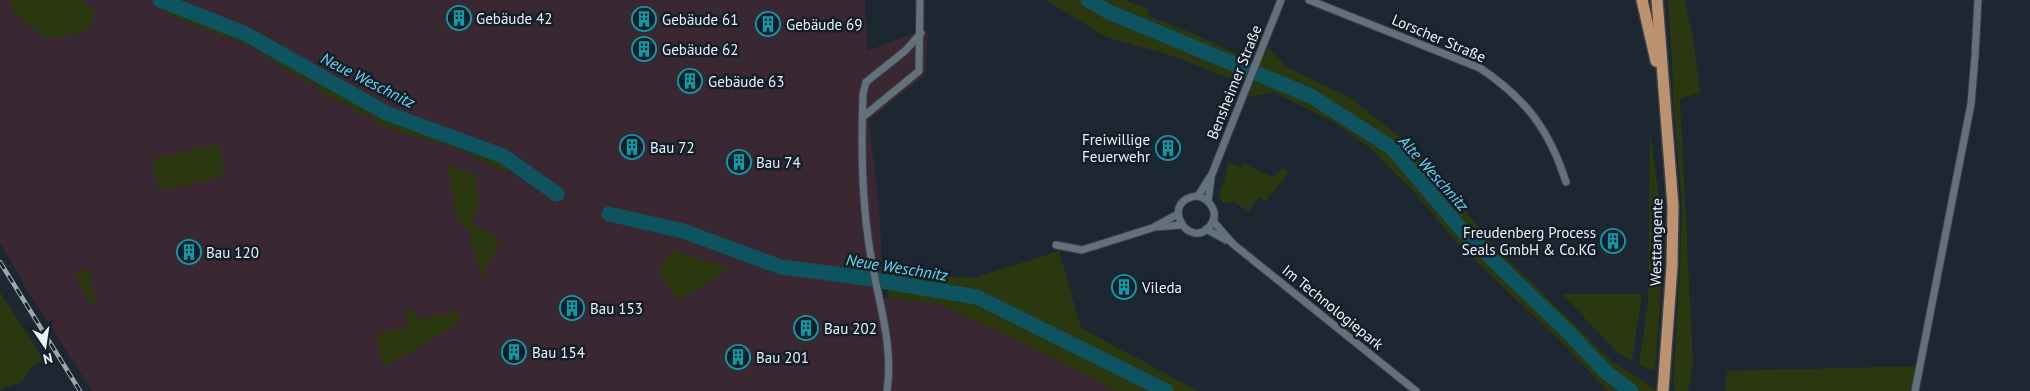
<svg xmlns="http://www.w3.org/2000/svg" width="2030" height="391" font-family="'PT Sans',sans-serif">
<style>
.industrial{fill:#392832}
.green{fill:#2b370e}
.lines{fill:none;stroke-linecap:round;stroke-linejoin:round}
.river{stroke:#0e5360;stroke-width:15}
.street-casing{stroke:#39424a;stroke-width:9}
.primary-casing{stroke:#39424a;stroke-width:14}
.street{stroke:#64707c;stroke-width:7}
.primary{stroke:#bc9271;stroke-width:11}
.rail-casing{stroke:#9ea6ae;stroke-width:4.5}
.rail{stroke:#141e28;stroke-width:2.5;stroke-dasharray:8;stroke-linecap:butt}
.labels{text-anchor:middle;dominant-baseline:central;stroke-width:5;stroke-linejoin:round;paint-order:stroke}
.poi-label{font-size:15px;fill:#ecf2f9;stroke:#141e28;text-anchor:start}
.street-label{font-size:15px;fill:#ecf2f9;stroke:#141e28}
.water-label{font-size:16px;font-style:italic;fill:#62daf5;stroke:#141e28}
</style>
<rect width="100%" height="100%" fill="#1d2732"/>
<polygon class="industrial" points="0,0 865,0 867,51 911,34 928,33 925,75 869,120 880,217 883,298 939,304 1060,361 1114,391 92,391 23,283 0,241"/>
<g class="green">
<polygon points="11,0 81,0 91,6 95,12 90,26 83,32 47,39 13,12"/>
<polygon points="1046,0 1124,0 1148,9 1149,16 1199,36 1247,59 1238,82 1176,57 1106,37"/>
<polygon points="1668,0 1685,0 1692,32 1700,92 1680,99 1693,364 1688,391 1675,391 1673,389 1680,267 1682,205 1673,99 1672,60"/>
<polygon points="170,9 253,44 313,82 311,86 252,47 166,14"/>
<polygon points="1268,47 1288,68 1351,98 1419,153 1493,245 1611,360 1658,391 1608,391 1558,339 1460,246 1412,190 1370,148 1333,122 1274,92 1245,98"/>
<polygon points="319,84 372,112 369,118 316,89"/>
<path d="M377 114 403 125 476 149 511 167 507 173C487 163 468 152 447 145 422 138 397 133 373 121Z"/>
<polygon points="1650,133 1661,211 1660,301 1655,371 1639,365 1648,302"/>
<polygon points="218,144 225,176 159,191 152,159"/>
<polygon points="1228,162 1241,168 1243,163 1272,177 1283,168 1289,173 1265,201 1259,197 1248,212 1234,201 1223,203 1219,195 1225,178"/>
<polygon points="447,164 476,175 479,205 472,224 500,240 482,279 474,247 469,244 473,237 457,217"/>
<polygon points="672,251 731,268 678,301 659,273 662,271 660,266"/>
<polygon points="1059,251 1081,328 1198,391 1114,391 1060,361 939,304 888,298 888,266 936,275 974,278"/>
<polygon points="88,269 96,305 91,306 74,271"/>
<polygon points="0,292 43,359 30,369 21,382 0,389"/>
<polygon points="1562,294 1642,294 1632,361 1617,352"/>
<polygon points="405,307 415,312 418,320 459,311 461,322 384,367 376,335 408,326"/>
<polygon points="1916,366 1910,391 1725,391 1727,371"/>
</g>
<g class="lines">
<g class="river">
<polyline points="160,0 246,34 386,113 503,156 557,194"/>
<polyline points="1088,0 1109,12 1311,96 1392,148 1462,230 1566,330 1607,373 1631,391"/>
<polyline points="609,214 683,231 781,267 852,276 977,297 1166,391"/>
</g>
<defs>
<g id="street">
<path d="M1309 0 1480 68C1526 99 1549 129 1566 182"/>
<polyline points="864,116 919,71 920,0"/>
<path d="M1198 196C1211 200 1220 214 1210 226 1188 252 1158 199 1198 196L1212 174 1281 0"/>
<polyline points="1208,201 1211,179"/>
<polyline points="1213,221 1233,244 1416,391"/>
<polyline points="1155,227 1181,225"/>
<polyline points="1206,229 1226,240"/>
<polyline points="1056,245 1082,250 1152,228 1178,214"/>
<path d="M887 391C894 343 877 298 870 251 862 202 861 144 863 94L866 82 905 51 921 33"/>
<polyline points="1915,391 1971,104 1975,56 1978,0"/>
</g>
<g id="primary">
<polyline points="1642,0 1656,61"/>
<polyline points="1657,0 1673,206 1672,266 1663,391"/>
</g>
</defs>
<use href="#street" class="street-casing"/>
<use href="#primary" class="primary-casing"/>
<use href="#street" class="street"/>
<use href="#primary" class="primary"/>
<defs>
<polyline id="rail" points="0,262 80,391"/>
</defs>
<use href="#rail" class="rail-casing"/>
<use href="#rail" class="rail"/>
</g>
<defs>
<symbol id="building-ring" viewBox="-11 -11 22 22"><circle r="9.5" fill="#141e28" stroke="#0f9aa8" stroke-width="1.5"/><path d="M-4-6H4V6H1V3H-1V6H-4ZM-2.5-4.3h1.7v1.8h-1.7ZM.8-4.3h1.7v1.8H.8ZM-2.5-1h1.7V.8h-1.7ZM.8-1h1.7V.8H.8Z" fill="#0f9aa8"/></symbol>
</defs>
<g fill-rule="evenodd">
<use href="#building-ring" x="445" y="4" width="28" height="28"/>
<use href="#building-ring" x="630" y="5" width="28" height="28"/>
<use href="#building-ring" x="754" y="10" width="28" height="28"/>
<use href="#building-ring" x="630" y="35" width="28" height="28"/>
<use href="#building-ring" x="676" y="67" width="28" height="28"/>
<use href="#building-ring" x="618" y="133" width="28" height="28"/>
<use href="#building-ring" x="1154" y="134" width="28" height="28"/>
<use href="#building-ring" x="725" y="148" width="28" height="28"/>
<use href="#building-ring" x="1599" y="227" width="28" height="28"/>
<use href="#building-ring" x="175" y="238" width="28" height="28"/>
<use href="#building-ring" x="1110" y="273" width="28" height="28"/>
<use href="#building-ring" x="558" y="294" width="28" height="28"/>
<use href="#building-ring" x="792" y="314" width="28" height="28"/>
<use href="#building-ring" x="500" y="338" width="28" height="28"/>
<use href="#building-ring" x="724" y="343" width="28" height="28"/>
</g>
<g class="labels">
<g class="poi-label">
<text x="476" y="18">Gebäude 42</text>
<text x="662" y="19">Gebäude 61</text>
<text x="786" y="24">Gebäude 69</text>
<text x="662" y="49">Gebäude 62</text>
<text x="708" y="81">Gebäude 63</text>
<text x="1150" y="139" text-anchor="end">Freiwillige<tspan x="1150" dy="17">Feuerwehr</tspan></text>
<text x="650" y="147">Bau 72</text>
<text x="756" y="162">Bau 74</text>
<text x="1596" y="232" text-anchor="end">Freudenberg Process<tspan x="1596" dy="17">Seals GmbH &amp; Co.KG</tspan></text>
<text x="206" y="252">Bau 120</text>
<text x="1142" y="287">Vileda</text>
<text x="590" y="308">Bau 153</text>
<text x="824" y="328">Bau 202</text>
<text x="532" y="352">Bau 154</text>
<text x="756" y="357">Bau 201</text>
</g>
<g class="street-label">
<text transform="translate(1439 38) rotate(23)">Lorscher Straße</text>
<text transform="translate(1234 82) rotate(-68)">Bensheimer Straße</text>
<text transform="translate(1656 242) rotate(-89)">Westtangente</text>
<text transform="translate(1333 307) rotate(39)">Im Technologiepark</text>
</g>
<g class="water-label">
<text transform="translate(368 80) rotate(27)">Neue Weschnitz</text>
<text transform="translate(1434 173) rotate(48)">Alte Weschnitz</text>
<text transform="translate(897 267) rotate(9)">Neue Weschnitz</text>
</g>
</g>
<g transform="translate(45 346) rotate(167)" stroke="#141e28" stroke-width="4" paint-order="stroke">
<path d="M0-4L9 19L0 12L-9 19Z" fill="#ecf2f9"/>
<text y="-8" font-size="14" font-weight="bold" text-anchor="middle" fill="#ecf2f9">N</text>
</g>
</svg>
